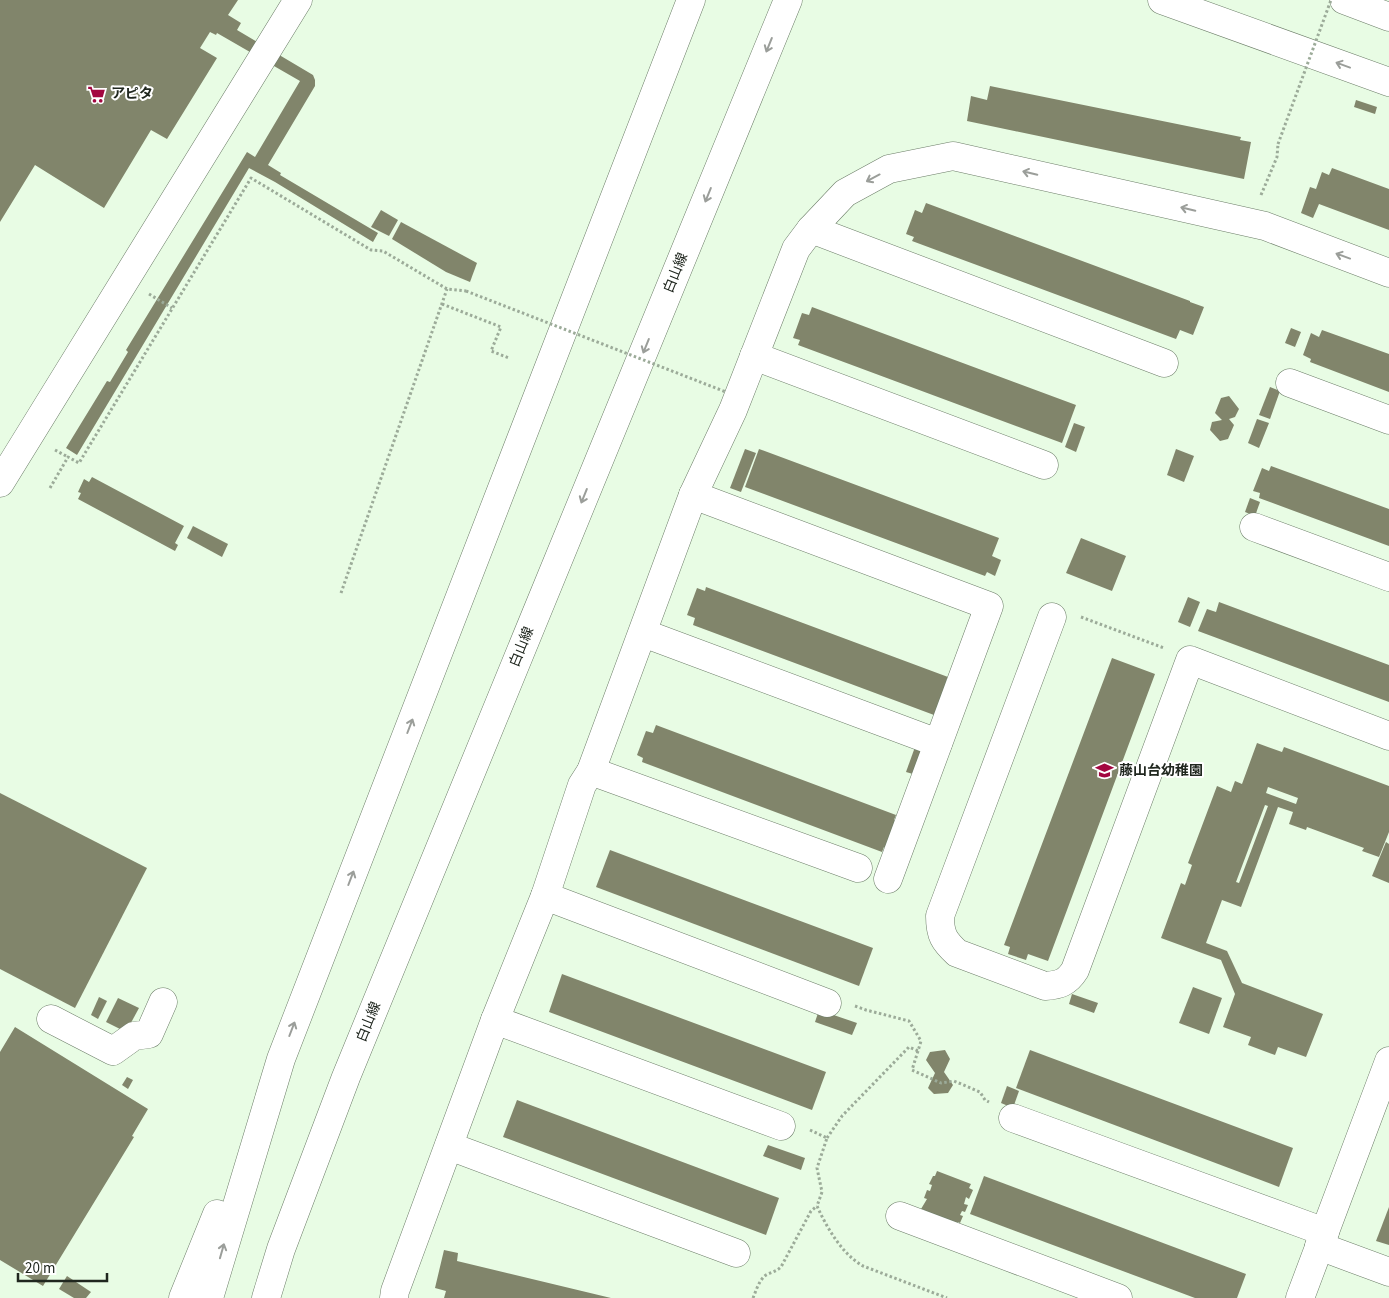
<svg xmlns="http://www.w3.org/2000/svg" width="1389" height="1298" font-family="'Source Sans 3','Noto Sans JP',sans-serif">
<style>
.building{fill:#81856b;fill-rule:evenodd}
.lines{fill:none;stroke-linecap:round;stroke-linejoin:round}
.minor-casing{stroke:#6c7d68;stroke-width:29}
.path{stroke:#9cab99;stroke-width:3;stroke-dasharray:2.5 2.5;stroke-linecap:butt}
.minor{stroke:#fff;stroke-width:28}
.path-bridge{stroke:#9cab99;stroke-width:3;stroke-dasharray:2.5 2.5;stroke-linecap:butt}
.oneway{stroke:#9b9e9a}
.labels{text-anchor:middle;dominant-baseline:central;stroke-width:4;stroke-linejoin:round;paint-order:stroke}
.poi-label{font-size:14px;font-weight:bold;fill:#20271f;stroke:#fff;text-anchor:start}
.street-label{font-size:14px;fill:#20271f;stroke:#fff}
</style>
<rect width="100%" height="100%" fill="#e8fce4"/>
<g class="building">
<polygon points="0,0 238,0 228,15 241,23 237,30 313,75 315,80 315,86 268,165 281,173 280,175 378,233 373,242 275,182 249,168 77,455 66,448 107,381 110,382 128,352 126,350 247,152 255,157 300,81 217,33 216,35 210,32 200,48 217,58 167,139 151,130 104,208 35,165 0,222"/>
<polygon points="990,86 1241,137 1240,140 1251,142 1244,179 967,121 971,96 987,100"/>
<polygon points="1356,100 1377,107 1375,114 1354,107"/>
<polygon points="1332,168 1389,189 1389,230 1319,204 1313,218 1301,213 1310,187 1316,189 1322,172 1329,175"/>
<polygon points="926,203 1190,301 1190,302 1204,307 1193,335 1180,330 1176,339 912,241 914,237 906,234 915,210 922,213"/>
<polygon points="381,210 398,220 389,236 371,227"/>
<polygon points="401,222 477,263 470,282 446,272 392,239"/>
<polygon points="812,307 1076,405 1062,443 798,345 800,340 793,338 802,313 809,315"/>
<polygon points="1291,328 1301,332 1295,347 1285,343"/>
<polygon points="1322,330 1389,354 1389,392 1310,362 1311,359 1303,355 1311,333 1319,337"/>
<polygon points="1270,387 1280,391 1270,419 1259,415"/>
<polygon points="1229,396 1239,409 1235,417 1229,419 1234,425 1228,439 1220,441 1210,430 1212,422 1222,420 1215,413 1221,398"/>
<polygon points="1257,419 1269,423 1259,448 1248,443"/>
<polygon points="1074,423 1085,427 1076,452 1065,447"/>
<polygon points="745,449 756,453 741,492 730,488"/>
<polygon points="759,449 999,538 992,556 1001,560 995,576 987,572 985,576 745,487"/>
<polygon points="1176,449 1194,456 1184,482 1167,475"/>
<polygon points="1271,466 1389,509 1389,546 1259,498 1260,493 1253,491 1262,468 1269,471"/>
<polygon points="92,477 184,526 175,543 178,545 175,551 78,499 81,493 78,492 84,479 89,482"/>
<polygon points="1250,498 1260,502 1255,516 1245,512"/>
<polygon points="193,526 228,544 222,557 187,538"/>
<polygon points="1081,538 1126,556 1112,591 1066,573"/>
<polygon points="706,587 948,677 946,681 953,684 945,705 939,702 934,715 693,625 695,618 687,615 697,588 705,591"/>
<polygon points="1188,597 1200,602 1190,627 1178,622"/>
<polygon points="1219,602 1389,665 1389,702 1198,631 1207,609 1216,612"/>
<polygon points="1112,658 1155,674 1048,961 1028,954 1026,960 1008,954 1010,947 1004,945"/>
<polygon points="656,725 896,815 894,820 903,823 894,850 884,847 882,852 642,762 643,758 637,755 646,731 653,733"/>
<path d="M1257 743 1282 752 1284 747 1389 786V832L1379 857 1362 851 1364 848 1307 827 1306 830 1289 824 1293 812 1278 807 1241 907 1222 900 1206 943 1227 951 1242 983 1323 1014 1306 1057 1278 1047 1275 1055 1248 1045 1251 1037 1223 1027 1235 994 1221 960 1161 938 1181 883 1185 885 1192 865 1188 863 1217 786 1231 792 1235 781 1242 784ZM1268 787 1298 798 1296 804 1266 793ZM1265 805 1268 806 1239 883 1236 882Z"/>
<polygon points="915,747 929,752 920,776 906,772"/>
<polygon points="0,793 147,868 75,1008 0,969"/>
<polygon points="1386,842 1389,844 1389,883 1372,876"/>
<polygon points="610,850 873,948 859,986 596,887"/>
<polygon points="562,974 826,1072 812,1110 549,1012"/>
<polygon points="1193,987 1222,998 1209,1034 1179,1023"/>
<polygon points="1072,994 1098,1003 1094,1013 1069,1004"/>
<polygon points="99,997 107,1001 98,1019 91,1015"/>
<polygon points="118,998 139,1008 126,1032 106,1022"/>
<polygon points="819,1010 857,1023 852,1035 815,1022"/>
<polygon points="15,1027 148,1109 132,1136 134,1137 43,1286 0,1260 0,1052"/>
<polygon points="945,1050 950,1059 944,1072 953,1085 948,1093 934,1094 928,1088 935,1073 926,1060 930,1052"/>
<polygon points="1030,1050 1293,1148 1279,1187 1016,1088"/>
<polygon points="127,1077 133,1080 128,1089 122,1085"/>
<polygon points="1007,1086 1019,1091 1013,1108 1001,1103"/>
<polygon points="517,1100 779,1198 766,1235 503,1137"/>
<polygon points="768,1145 805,1158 801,1170 763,1156"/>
<polygon points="937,1171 971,1184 969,1188 973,1190 969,1199 966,1197 964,1204 968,1205 965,1212 962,1211 960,1215 963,1216 960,1223 958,1222 956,1226 923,1213 924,1210 921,1209 927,1199 924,1198 927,1190 930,1191 932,1185 929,1184 933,1176 935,1176"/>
<polygon points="984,1176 1246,1274 1237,1298 1195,1298 970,1214"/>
<polygon points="1389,1207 1389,1245 1376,1241"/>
<polygon points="444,1250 458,1253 457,1261 611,1298 444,1298 446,1291 435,1288"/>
<polygon points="67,1276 91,1292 86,1298 74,1298 59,1289"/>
</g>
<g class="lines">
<defs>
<g id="minor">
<polyline points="1162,0 1389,82"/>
<polyline points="1344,0 1389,17"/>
<polyline points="811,229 1164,363"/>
<polyline points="754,356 1044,465"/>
<polyline points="1290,383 1389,420"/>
<polyline points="0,483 298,0"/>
<polyline points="693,495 989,606 888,879"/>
<polyline points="1254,527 1389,577"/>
<path d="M1052 617 940 916C940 935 944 941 957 953L1045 986C1059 985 1067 983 1075 970L1190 660 1389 736"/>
<polyline points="643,633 938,743"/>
<polyline points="591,771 858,868"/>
<polyline points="545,896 827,1003"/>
<polyline points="51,1019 113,1051 134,1036 149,1034 163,1002"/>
<polyline points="495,1020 781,1126"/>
<polyline points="1013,1118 1325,1232"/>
<polyline points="449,1146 736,1253"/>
<polyline points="900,1216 1118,1298"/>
<polyline points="1319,1246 1389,1272"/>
<polyline points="183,1298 217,1214"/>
<polyline points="209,1298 281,1059 691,0"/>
<polyline points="266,1298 281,1249 346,1077 788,0"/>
<polyline points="394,1298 395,1291 495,1020 545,896 582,785 591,771 693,495 733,410 796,249 811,229 845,193 889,169 953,156 1265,226 1389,273"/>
<polyline points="1300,1298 1389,1061"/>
</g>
</defs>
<use href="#minor" class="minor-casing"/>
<g class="path">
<polyline points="1261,195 1277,157 1278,144"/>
<polyline points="149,294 172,308"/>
<polyline points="442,304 501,327 491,351 509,358"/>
<polyline points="55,450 68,457"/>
<polyline points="50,488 68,457 79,463 251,178 371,250 383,251 447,289 466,291"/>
<polyline points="341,593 447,289"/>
<polyline points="1081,617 1164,648"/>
<polyline points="918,1051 912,1070 941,1083 954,1081 980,1092 985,1100 989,1102"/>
<path d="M810 1130 827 1138 817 1168 822 1192 817 1206C827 1228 842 1254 863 1266L947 1298"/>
<polyline points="827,1138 842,1116 909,1047 918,1051 921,1041 909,1021 866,1010 855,1006"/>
<path d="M753 1298C756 1291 759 1280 766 1275 771 1272 776 1272 781 1267L811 1211 817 1206"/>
</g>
<use href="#minor" class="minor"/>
<g class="path-bridge">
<polyline points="1278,144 1331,0"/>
<polyline points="466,291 726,392"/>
</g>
</g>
<defs><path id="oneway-shaft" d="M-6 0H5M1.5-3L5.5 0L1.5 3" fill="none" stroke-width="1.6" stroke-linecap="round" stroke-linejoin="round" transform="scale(1.25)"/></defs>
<g class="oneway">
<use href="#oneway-shaft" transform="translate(769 45) rotate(112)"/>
<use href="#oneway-shaft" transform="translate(1343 65) rotate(-160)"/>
<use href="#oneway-shaft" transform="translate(1030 173) rotate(-167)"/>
<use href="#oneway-shaft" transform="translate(873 178) rotate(152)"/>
<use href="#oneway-shaft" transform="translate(708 195) rotate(112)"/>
<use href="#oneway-shaft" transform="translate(1188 209) rotate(-167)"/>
<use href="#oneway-shaft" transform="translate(1343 256) rotate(-160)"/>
<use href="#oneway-shaft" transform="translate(646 346) rotate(112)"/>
<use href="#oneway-shaft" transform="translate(584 496) rotate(112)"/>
<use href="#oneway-shaft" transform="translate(410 726) rotate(-69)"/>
<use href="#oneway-shaft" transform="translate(351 878) rotate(-69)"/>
<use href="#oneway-shaft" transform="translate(292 1029) rotate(-69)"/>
<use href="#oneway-shaft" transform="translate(222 1251) rotate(-74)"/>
</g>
<defs>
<symbol id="supermarket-bare" viewBox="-9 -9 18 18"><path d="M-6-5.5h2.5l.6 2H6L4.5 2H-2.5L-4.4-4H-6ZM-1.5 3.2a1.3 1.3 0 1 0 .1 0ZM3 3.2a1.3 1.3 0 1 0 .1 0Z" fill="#a30740" stroke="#fff" stroke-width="2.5" paint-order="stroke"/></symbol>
<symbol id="school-bare" viewBox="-9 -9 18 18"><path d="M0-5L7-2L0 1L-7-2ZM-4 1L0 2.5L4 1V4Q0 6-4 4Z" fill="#a30740" stroke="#fff" stroke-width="2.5" paint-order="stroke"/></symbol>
</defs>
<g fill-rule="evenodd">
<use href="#supermarket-bare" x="84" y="82" width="25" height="25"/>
<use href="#school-bare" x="1092" y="758" width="25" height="25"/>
</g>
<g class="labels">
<g class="poi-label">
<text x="111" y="94">アピタ</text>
<text x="1119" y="771">藤山台幼稚園</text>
</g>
<g class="street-label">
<text transform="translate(676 273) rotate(-68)">白山線</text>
<text transform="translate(522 647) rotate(-68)">白山線</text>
<text transform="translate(369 1022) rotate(-68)">白山線</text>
</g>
</g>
<path d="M18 1273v8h89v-8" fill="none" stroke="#20271f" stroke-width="2.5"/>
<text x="25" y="1273" font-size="15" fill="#20271f" stroke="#ffffff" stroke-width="4" paint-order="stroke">20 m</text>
</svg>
